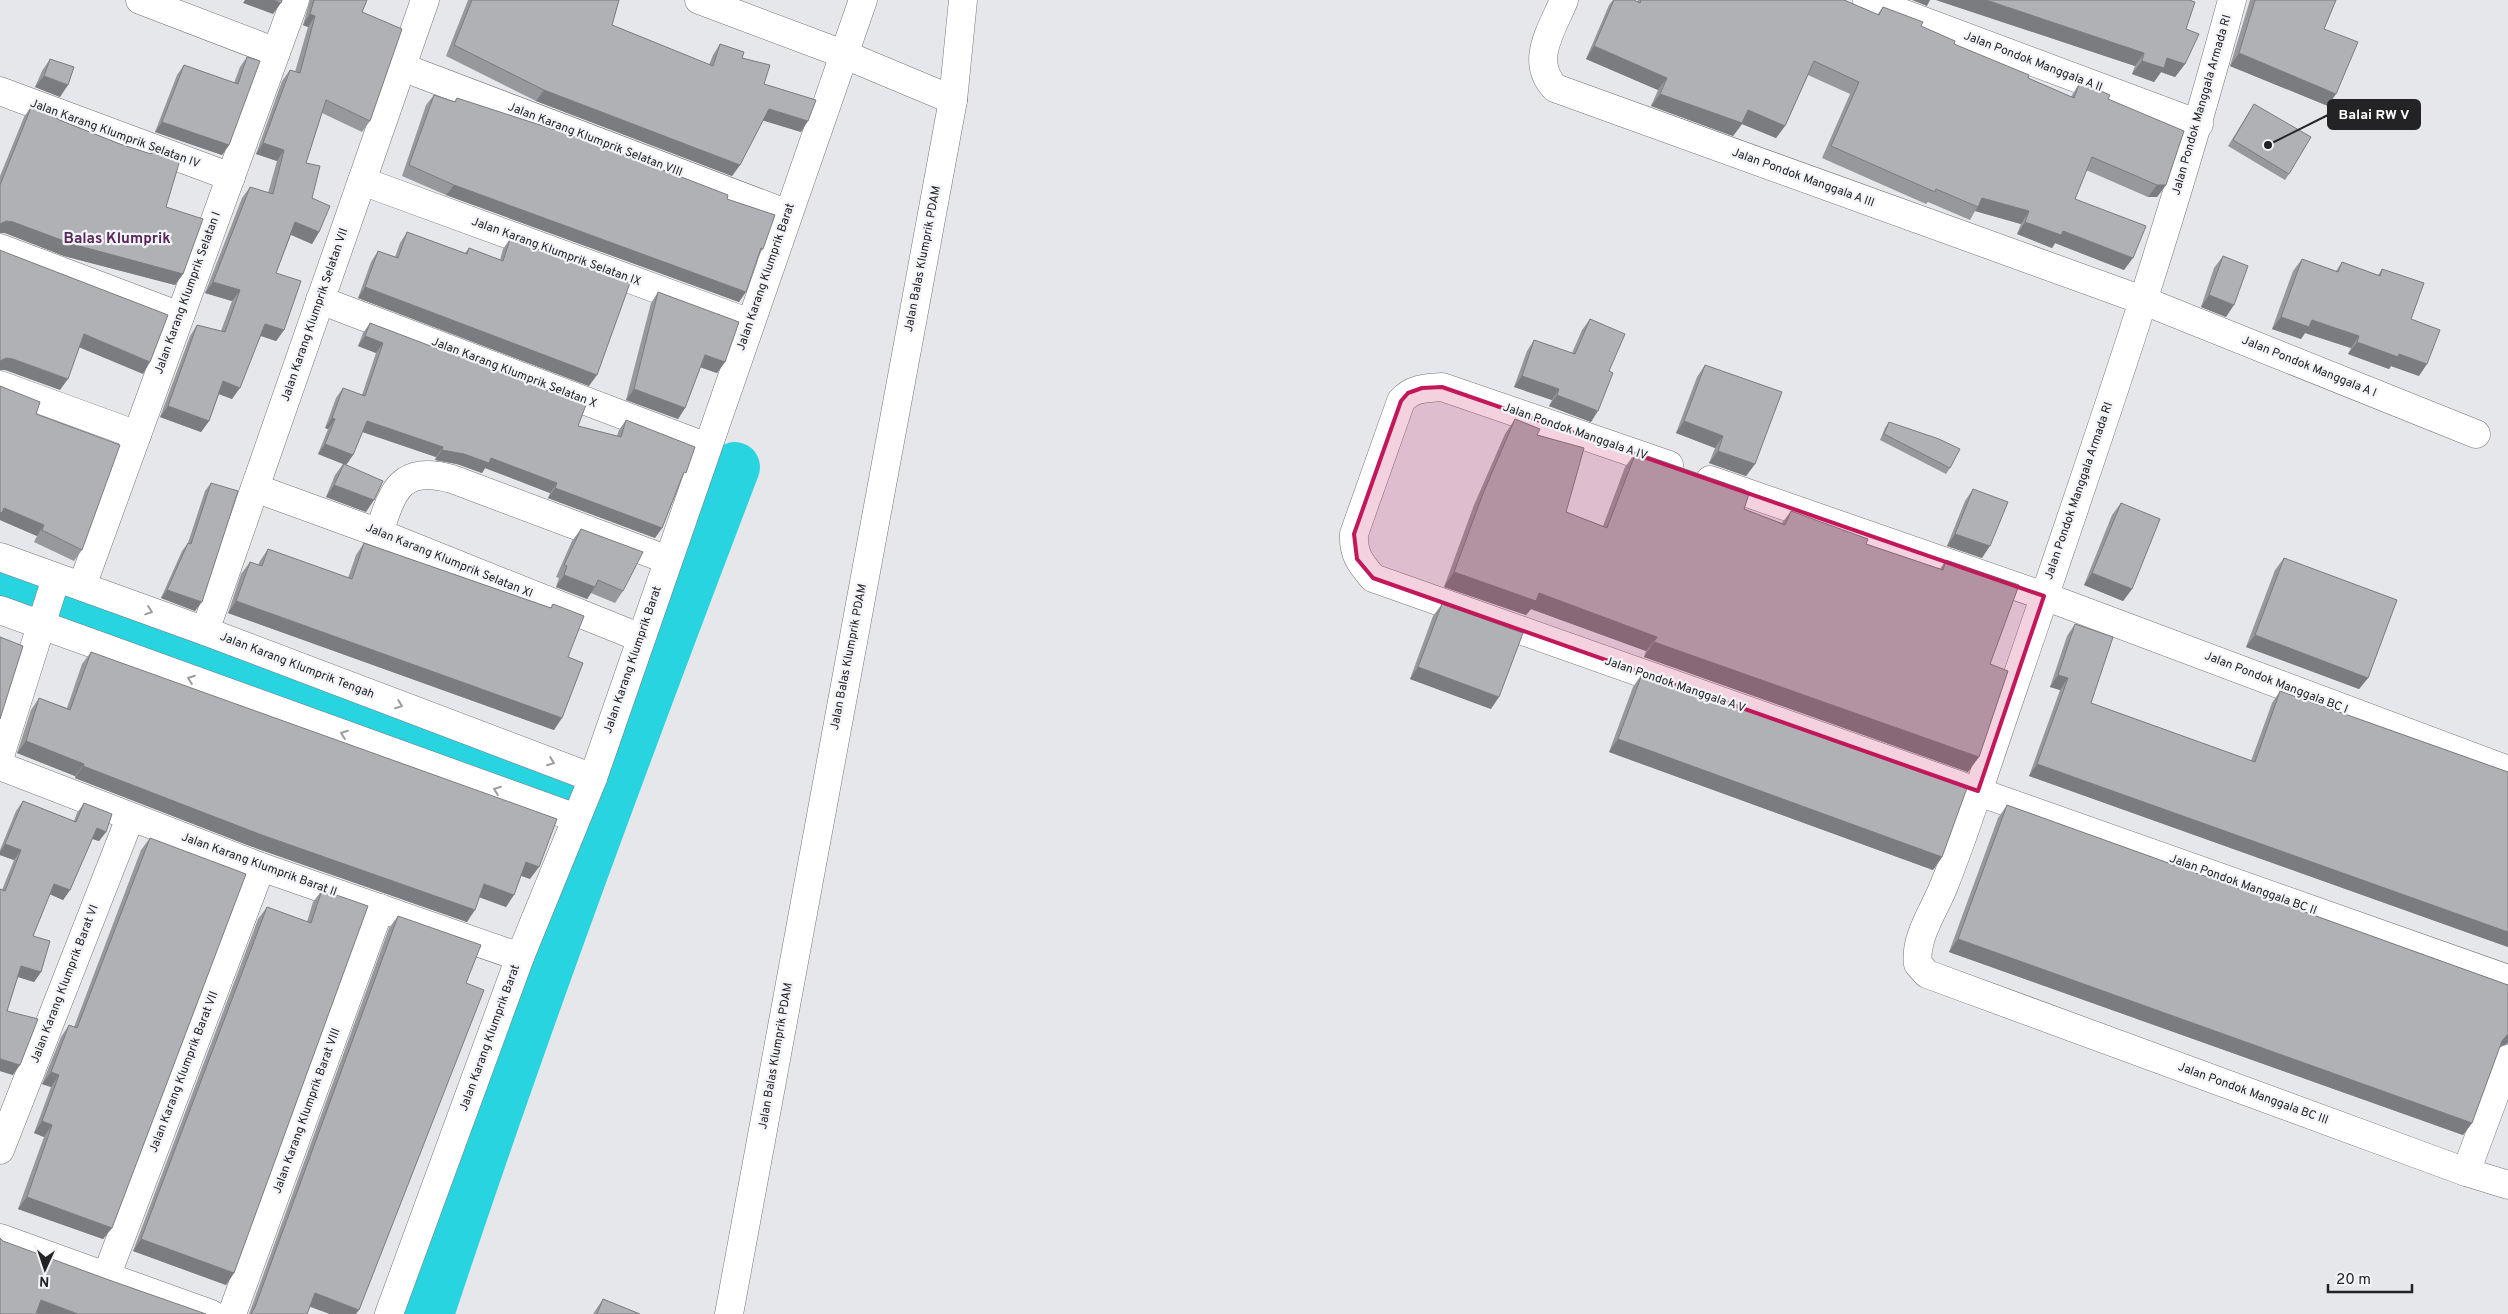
<svg xmlns="http://www.w3.org/2000/svg" width="2508" height="1314" font-family="Overpass,sans-serif">
<style>
.lines{fill:none;stroke-linecap:round;stroke-linejoin:round}
.river{stroke:#27d4e0;stroke-width:50}
.street-casing{stroke:#75767a;stroke-width:29}
.secondary-casing{stroke:#75767a;stroke-width:29}
.street{stroke:#fff;stroke-width:28}
.secondary{stroke:#fff;stroke-width:28}
.wall{fill:#96989c}
.shaded-wall{fill:#7a7c7f}
.building{fill:#afb1b5;stroke:#7a7c7f}
.oneway{stroke:#9c9c9d}
.marked{fill:#c2185b;fill-opacity:0.2;stroke:#c2185b;stroke-width:4;stroke-linejoin:round}
.labels{text-anchor:middle;dominant-baseline:central;stroke-width:4.5;stroke-linejoin:round;paint-order:stroke}
.street-label{font-size:12px;fill:#232325;stroke:#f2f4f8}
.quarter-label{font-size:15px;font-weight:bold;fill:#562758;stroke:#f2f4f8}
.leader{fill:none;stroke:#232325;stroke-width:2}
.callout-dot{fill:#232325;stroke:#f2f4f8;stroke-width:2}
.callout{fill:#232325;stroke:#232325;stroke-width:2}
.callout-label{font-size:14px;text-anchor:middle;font-weight:bold;fill:#fff}
</style>
<rect width="100%" height="100%" fill="#e5e7eb"/>
<g class="lines">
<g class="river">
<polyline points="0,592 58,612 185,665 560,788 607,807"/>
<path d="M429 1314C523 1029 628 748 735 467"/>
</g>
<defs>
<g id="street">
<polyline points="140,0 276,52"/>
<polyline points="699,0 843,54 953,100"/>
<path d="M1564 0C1552 30 1529 61 1555 88L2142 300 2476 434"/>
<polyline points="1867,0 2199,124"/>
<path d="M2232 0C2162 263 2070 519 1983 777 1971 812 1959 848 1945 883 1936 908 1914 937 1918 964L1927 974 2466 1172 2508 1059"/>
<polyline points="402,67 788,214"/>
<polyline points="0,91 231,177"/>
<polyline points="362,181 750,323"/>
<polyline points="0,248 180,316"/>
<polyline points="320,300 707,447"/>
<polyline points="0,385 137,435"/>
<path d="M1669 465 1442 387C1426 388 1412 388 1401 401L1354 534C1353 554 1360 563 1373 578L2508 979"/>
<polyline points="1710,480 2044,596 2508,770"/>
<polyline points="255,488 379,533 641,638"/>
<path d="M379 533C393 489 401 465 452 479L668 560"/>
<polyline points="0,557 205,631 593,778"/>
<polyline points="82,586 295,0"/>
<polyline points="0,610 576,818"/>
<polyline points="205,631 425,0"/>
<polyline points="0,756 56,578"/>
<polyline points="0,766 261,867 520,957"/>
<polyline points="0,1150 130,818"/>
<polyline points="2466,1172 2508,1185"/>
<polyline points="0,1238 211,1314"/>
<polyline points="106,1277 261,867"/>
<polyline points="232,1314 380,908"/>
<polyline points="389,1314 520,957 593,778 863,0"/>
</g>
<polyline id="secondary" points="729,1314 953,100 963,0"/>
</defs>
<use href="#street" class="street-casing"/>
<use href="#secondary" class="secondary-casing"/>
<use href="#street" class="street"/>
<use href="#secondary" class="secondary"/>
</g>
<g class="wall">
<polygon points="310,0 367,0 362,12 370,121 362,132 322,113 306,163 312,198 319,232 312,244 291,235 276,273 284,330 276,341 261,336 232,399 219,394 209,421 201,432 160,417 190,336 197,325 221,331 232,301 205,293 242,198 250,187 268,193 277,161 256,154 282,81 290,70 295,72 308,27 303,25"/>
<polygon points="468,0 619,0 612,25 709,65 713,55 720,44 742,58 764,84 801,132 763,120 740,165 732,176 536,101 446,56"/>
<polygon points="1613,0 1634,0 1637,2 1638,0 1844,0 1877,15 1883,7 1954,44 2028,78 2071,97 2080,82 2108,99 2166,185 2157,197 2148,197 2086,170 2075,199 2124,270 2055,243 2052,248 2017,234 2021,224 1975,211 1970,220 1928,202 1926,204 1822,158 1850,94 1808,75 1785,126 1776,138 1742,124 1733,136 1651,106 1658,90 1586,59 1609,5"/>
<polygon points="1936,0 2186,29 2185,64 2175,77 2161,72 2154,82 2132,74 2135,66"/>
<polygon points="2250,0 2336,0 2324,29 2328,106 2230,66"/>
<polygon points="247,57 229,145 222,155 155,132 177,75 184,65 234,83 240,67"/>
<polygon points="50,59 60,97 35,87 42,71"/>
<polygon points="434,95 454,102 457,98 727,199 763,249 759,254 739,302 446,195 402,176 426,105"/>
<polygon points="2254,104 2289,174 2285,180 2228,146"/>
<polygon points="32,105 57,119 120,144 150,154 152,150 183,274 175,285 64,256 5,233 0,233 0,176 24,117"/>
<polygon points="407,232 465,253 469,248 500,260 503,249 510,239 589,386 358,298 371,262 378,251 395,257 400,243"/>
<polygon points="2223,256 2226,317 2201,307 2214,268"/>
<polygon points="2302,259 2336,271 2342,262 2378,275 2382,269 2411,319 2419,376 2391,366 2389,369 2348,354 2351,348 2305,333 2301,339 2272,329 2293,271"/>
<polygon points="658,292 725,362 717,373 700,367 685,408 678,419 626,400 651,303"/>
<polygon points="1590,319 1609,371 1591,422 1549,406 1552,400 1514,387 1527,351 1534,340 1572,353 1582,330"/>
<polygon points="370,323 578,426 617,436 619,430 626,420 681,481 662,528 655,538 548,498 550,493 485,468 482,473 457,464 435,460 436,457 362,432 353,455 346,465 366,512 326,497 335,475 343,464 318,454 328,429 325,428 336,398 343,388 362,395 376,353 358,346 363,333"/>
<polygon points="1705,365 1755,464 1746,476 1709,463 1715,448 1676,433 1697,377"/>
<polygon points="0,386 36,414 82,550 74,561 34,542 37,536 0,520"/>
<polygon points="1515,419 1537,435 1566,512 1603,526 1625,467 1636,452 1745,492 1744,509 1782,523 1791,511 1866,544 1940,569 1946,560 1990,664 1968,772 1644,657 1646,651 1531,609 1526,615 1444,587 1474,505 1505,434"/>
<polygon points="1889,422 1950,468 1946,474 1880,440 1885,428"/>
<polygon points="211,483 195,611 161,598 182,551 188,543 205,491"/>
<polygon points="1973,489 1982,558 1947,546 1965,501"/>
<polygon points="2121,503 2132,589 2123,601 2084,585 2112,515"/>
<polygon points="581,529 623,591 615,603 591,593 587,599 556,587 559,578 556,577 572,541"/>
<polygon points="364,543 550,608 553,604 568,657 554,730 228,613 241,574 250,562 258,565 260,561 268,549 348,578 356,555"/>
<polygon points="2284,558 2368,678 2359,689 2246,647 2275,570"/>
<polygon points="1442,604 1491,709 1410,679 1433,616"/>
<polygon points="2075,624 2091,703 2251,761 2272,703 2280,691 2508,772 2508,947 2029,776 2060,690 2050,687 2067,636"/>
<polygon points="91,652 530,879 521,876 506,907 479,897 467,922 250,846 75,778 75,776 17,753 31,710 39,698 67,708 82,664"/>
<polygon points="1642,674 1942,857 1933,870 1609,752 1633,687"/>
<polygon points="23,801 74,821 77,813 84,803 106,832 99,841 92,839 70,890 63,900 50,894 33,936 41,972 34,982 18,977 7,1011 13,1075 0,1071 2,890 14,860 0,855 0,850 16,811"/>
<polygon points="2007,805 2508,985 2508,1042 2507,1044 2500,1046 2472,1123 2463,1135 1949,952 1998,818"/>
<polygon points="150,838 112,1228 103,1239 18,1209 44,1137 34,1133 51,1087 42,1084 61,1037 69,1025 74,1027 141,850"/>
<polygon points="322,890 234,1273 226,1285 133,1251 258,919 267,907 307,922 313,902"/>
<polygon points="398,916 330,1314 310,1307 307,1314 249,1314 389,928"/>
<polygon points="603,1299 640,1314 593,1314"/>
</g>
<g class="shaded-wall">
<polygon points="245,0 273,0 281,3 273,14 243,3"/>
<polygon points="1912,0 1930,0 1927,6"/>
<polygon points="1936,0 1986,0 2144,53 2135,66"/>
<polygon points="310,14 315,16 308,27 303,25"/>
<polygon points="1594,46 1667,78 1658,90 1586,59"/>
<polygon points="2239,53 2336,94 2328,106 2230,66"/>
<polygon points="2167,58 2185,64 2175,77 2161,72 2154,82 2132,74 2142,61"/>
<polygon points="44,76 68,85 60,97 35,87"/>
<polygon points="544,90 740,165 732,176 536,101"/>
<polygon points="1660,94 1748,110 1785,126 1776,138 1742,124 1733,136 1651,106"/>
<polygon points="769,109 808,121 801,132 761,120"/>
<polygon points="162,122 229,145 222,155 155,132"/>
<polygon points="263,143 284,150 277,161 256,154"/>
<polygon points="454,185 746,292 739,302 446,195"/>
<polygon points="2157,185 2166,185 2157,197 2148,197"/>
<polygon points="1982,198 2029,211 2021,224 1975,211 1978,207"/>
<polygon points="6,221 13,222 183,274 175,285 64,256 5,233 0,233 0,224"/>
<polygon points="295,222 319,232 312,244 287,233"/>
<polygon points="2025,222 2063,231 2133,258 2124,270 2055,243 2052,248 2017,234"/>
<polygon points="213,282 240,290 232,301 205,293"/>
<polygon points="365,287 597,375 589,386 358,298"/>
<polygon points="2209,295 2234,305 2226,317 2201,307"/>
<polygon points="2281,317 2312,320 2359,336 2351,348 2305,333 2301,339 2272,329"/>
<polygon points="265,324 284,330 276,341 258,335"/>
<polygon points="84,334 150,362 143,374 76,346"/>
<polygon points="365,336 383,343 376,353 358,346"/>
<polygon points="2357,342 2399,354 2427,364 2419,376 2391,366 2389,369 2348,354"/>
<polygon points="705,355 725,362 717,373 697,366"/>
<polygon points="6,358 13,359 68,379 60,390 5,370 0,370 0,361"/>
<polygon points="1522,376 1559,389 1552,400 1514,387"/>
<polygon points="223,381 240,388 232,399 216,393"/>
<polygon points="634,389 685,408 678,419 626,400"/>
<polygon points="1557,395 1598,411 1591,422 1549,406"/>
<polygon points="168,406 209,421 201,432 160,417"/>
<polygon points="332,418 335,419 328,429 325,428"/>
<polygon points="367,421 443,447 436,457 360,431"/>
<polygon points="1684,421 1723,436 1715,448 1676,433"/>
<polygon points="325,444 353,455 346,465 318,454"/>
<polygon points="442,450 491,458 557,483 550,493 485,468 482,473 457,464 435,460"/>
<polygon points="1718,451 1755,464 1746,476 1709,463"/>
<polygon points="334,485 374,500 366,512 326,497"/>
<polygon points="555,488 662,528 655,538 548,498"/>
<polygon points="4,508 44,525 37,536 0,520 0,512"/>
<polygon points="1955,534 1990,546 1982,558 1947,546"/>
<polygon points="1454,572 1539,593 1657,637 1646,651 1531,609 1526,615 1444,587"/>
<polygon points="2092,573 2132,589 2123,601 2084,585"/>
<polygon points="564,575 595,587 587,599 556,587"/>
<polygon points="167,590 202,602 195,611 161,598"/>
<polygon points="236,601 562,718 554,730 228,613"/>
<polygon points="2255,635 2368,678 2359,689 2246,647"/>
<polygon points="1654,642 1979,757 1968,772 1644,657"/>
<polygon points="1418,667 1499,697 1491,709 1410,679"/>
<polygon points="2058,675 2068,678 2060,690 2050,687"/>
<polygon points="1618,739 1942,857 1933,870 1609,752"/>
<polygon points="26,741 84,764 75,776 17,753"/>
<polygon points="2037,764 2508,932 2508,947 2029,776"/>
<polygon points="83,766 475,910 467,922 250,846 75,778"/>
<polygon points="97,828 106,832 99,841 90,838"/>
<polygon points="5,844 21,850 14,860 0,855 0,852"/>
<polygon points="526,862 539,867 530,879 517,874"/>
<polygon points="54,884 70,890 63,900 47,893"/>
<polygon points="484,884 514,895 506,907 476,896"/>
<polygon points="1958,939 2472,1123 2463,1135 1949,952"/>
<polygon points="21,966 41,972 34,982 15,976"/>
<polygon points="2507,1034 2508,1034 2508,1042 2507,1044 2498,1047"/>
<polygon points="0,1059 20,1065 13,1075 0,1071"/>
<polygon points="51,1072 59,1075 51,1087 42,1084"/>
<polygon points="42,1121 52,1125 44,1137 34,1133"/>
<polygon points="27,1197 112,1228 103,1239 18,1209"/>
<polygon points="141,1239 234,1273 226,1285 133,1251"/>
<polygon points="315,1293 359,1310 356,1314 330,1314 307,1305"/>
<polygon points="41,1300 78,1314 38,1314 33,1312"/>
</g>
<g class="building">
<polygon points="273,0 282,0 281,3"/>
<polygon points="314,0 367,0 362,12 402,29 370,121 326,100 306,163 320,166 312,198 330,206 319,232 295,222 276,273 301,281 284,330 265,324 240,388 223,381 209,421 168,406 197,325 225,332 240,290 213,282 250,187 273,194 284,150 263,143 290,70 300,73 315,16 310,14"/>
<polygon points="472,0 619,0 612,25 713,66 720,44 744,52 742,58 770,65 764,84 816,100 808,121 769,109 740,165 544,90 454,45"/>
<polygon points="1614,0 1634,0 1640,3 1641,0 1844,0 1879,15 1883,7 1923,22 1921,26 1955,41 1954,44 2029,75 2028,78 2074,98 2080,82 2110,95 2108,99 2184,131 2166,185 2157,185 2092,157 2075,199 2146,226 2133,258 2063,231 2061,235 2025,222 2029,211 1982,198 1978,207 1936,189 1935,192 1831,146 1859,82 1814,61 1785,126 1748,110 1742,123 1660,94 1667,78 1594,46"/>
<polygon points="1986,0 2189,0 2195,2 2186,29 2199,34 2185,64 2167,58 2164,68 2142,61 2144,53"/>
<polygon points="2255,0 2336,0 2324,29 2358,42 2336,94 2239,53"/>
<polygon points="247,57 260,61 229,145 162,122 184,65 238,84"/>
<polygon points="50,59 74,67 68,85 44,76"/>
<polygon points="434,95 455,102 457,98 580,138 728,195 727,199 775,215 763,249 761,248 746,292 454,185 409,165"/>
<polygon points="2254,104 2311,137 2289,174 2233,140"/>
<polygon points="32,105 58,115 57,119 120,144 151,154 152,150 180,160 166,207 203,219 183,274 72,244 13,222 6,221 0,224 0,185"/>
<polygon points="407,232 467,254 469,248 503,261 510,239 630,283 597,375 365,287 378,251 398,258"/>
<polygon points="0,250 2,251 168,315 150,362 84,334 68,379 13,359 6,358 0,361"/>
<polygon points="2223,256 2248,266 2234,305 2209,295"/>
<polygon points="2302,259 2338,272 2342,262 2380,276 2382,269 2424,283 2411,319 2440,330 2427,364 2399,354 2398,357 2357,342 2359,336 2312,320 2309,327 2281,317"/>
<polygon points="658,292 739,322 725,362 705,355 685,408 634,389"/>
<polygon points="1590,319 1625,334 1609,371 1613,373 1598,411 1557,395 1559,389 1522,376 1534,340 1575,354"/>
<polygon points="370,323 586,405 578,426 621,437 626,420 695,447 686,473 684,472 662,528 555,488 557,483 491,458 489,463 464,454 442,450 443,447 367,421 353,455 325,444 335,419 332,418 343,388 365,396 383,343 365,336"/>
<polygon points="1705,365 1782,392 1755,464 1718,451 1723,436 1684,421"/>
<polygon points="0,386 40,402 36,414 120,445 82,550 42,530 44,525 4,508 2,513 0,512"/>
<polygon points="1515,419 1540,429 1537,435 1584,448 1566,512 1607,528 1636,452 1745,490 1745,492 1749,494 1744,509 1785,525 1791,511 1868,539 1866,544 1943,570 1946,560 2019,585 1990,664 2008,671 1979,757 1654,642 1657,637 1539,593 1536,601 1454,572 1484,491"/>
<polygon points="1889,422 1939,439 1960,449 1950,468 1884,434"/>
<polygon points="344,464 383,481 374,500 334,485"/>
<polygon points="211,483 238,491 202,602 167,590 188,543 191,544"/>
<polygon points="1973,489 2008,502 1990,546 1955,534"/>
<polygon points="2121,503 2160,519 2132,589 2092,573"/>
<polygon points="581,529 643,552 623,591 598,580 595,587 564,575 567,566 564,565"/>
<polygon points="364,543 551,608 553,604 584,616 568,657 583,663 562,718 236,601 250,562 262,566 268,549 352,579"/>
<polygon points="2284,558 2397,600 2368,678 2255,635"/>
<polygon points="1442,604 1523,633 1499,697 1418,667"/>
<polygon points="2075,624 2113,637 2091,703 2255,762 2280,691 2508,772 2508,932 2037,764 2068,678 2058,675"/>
<polygon points="0,637 23,646 0,719"/>
<polygon points="91,652 557,819 539,867 526,862 514,895 484,884 475,910 259,834 83,766 84,764 26,741 39,698 70,710"/>
<polygon points="1642,674 1967,788 1942,857 1618,739"/>
<polygon points="23,801 76,822 84,803 112,814 106,832 97,828 70,890 54,884 33,936 50,941 41,972 21,966 7,1011 38,1019 20,1065 0,1059 0,889 5,891 21,850 5,844"/>
<polygon points="2007,805 2508,985 2508,1034 2502,1041 2472,1123 1958,939"/>
<polygon points="150,838 246,874 112,1228 27,1197 52,1125 42,1121 59,1075 51,1072 69,1025 77,1028"/>
<polygon points="322,890 368,906 234,1273 141,1239 267,907 311,923"/>
<polygon points="398,916 481,945 466,983 484,990 359,1310 315,1293 307,1314 251,1314 255,1307"/>
<polygon points="0,1238 3,1241 109,1280 206,1314 78,1314 41,1300 36,1314 0,1314"/>
<polygon points="603,1299 640,1314 597,1314"/>
</g>
<defs><path id="oneway-chevron" d="M-2-3.5L2.5 0L-2 3.5" fill="none" stroke-width="1.6" stroke-linecap="round" stroke-linejoin="round" transform="scale(1.25)"/></defs>
<g class="oneway">
<use href="#oneway-chevron" transform="translate(149 611) rotate(19)"/>
<use href="#oneway-chevron" transform="translate(191 679) rotate(-160)"/>
<use href="#oneway-chevron" transform="translate(399 705) rotate(21)"/>
<use href="#oneway-chevron" transform="translate(344 734) rotate(-160)"/>
<use href="#oneway-chevron" transform="translate(551 762) rotate(21)"/>
<use href="#oneway-chevron" transform="translate(497 790) rotate(-160)"/>
</g>
<path class="marked" d="M1442 387 2044 596 1978 791 1373 578 1357 559 1354 534 1401 401 1408 393 1422 388Z"/>
<g class="labels">
<g class="street-label">
<text transform="translate(2033 62) rotate(21)">Jalan Pondok Manggala A II</text>
<text transform="translate(2202 105) rotate(-74)">Jalan Pondok Manggala Armada RI</text>
<text transform="translate(115 134) rotate(20)">Jalan Karang Klumprik Selatan IV</text>
<text transform="translate(595 140) rotate(21)">Jalan Karang Klumprik Selatan VIII</text>
<text transform="translate(1803 178) rotate(20)">Jalan Pondok Manggala A III</text>
<text transform="translate(556 252) rotate(20)">Jalan Karang Klumprik Selatan IX</text>
<text transform="translate(923 259) rotate(-79)">Jalan Balas Klumprik PDAM</text>
<text transform="translate(766 277) rotate(-71)">Jalan Karang Klumprik Barat</text>
<text transform="translate(188 293) rotate(-70)">Jalan Karang Klumprik Selatan I</text>
<text transform="translate(315 315) rotate(-71)">Jalan Karang Klumprik Selatan VII</text>
<text transform="translate(2309 367) rotate(22)">Jalan Pondok Manggala A I</text>
<text transform="translate(514 373) rotate(21)">Jalan Karang Klumprik Selatan X</text>
<text transform="translate(1575 432) rotate(19)">Jalan Pondok Manggala A IV</text>
<text transform="translate(2079 491) rotate(-71)">Jalan Pondok Manggala Armada RI</text>
<text transform="translate(449 561) rotate(22)">Jalan Karang Klumprik Selatan XI</text>
<text transform="translate(849 657) rotate(-79)">Jalan Balas Klumprik PDAM</text>
<text transform="translate(633 660) rotate(-71)">Jalan Karang Klumprik Barat</text>
<text transform="translate(297 666) rotate(21)">Jalan Karang Klumprik Tengah</text>
<text transform="translate(2276 683) rotate(21)">Jalan Pondok Manggala BC I</text>
<text transform="translate(1675 685) rotate(19)">Jalan Pondok Manggala A V</text>
<text transform="translate(259 865) rotate(20)">Jalan Karang Klumprik Barat II</text>
<text transform="translate(2243 885) rotate(20)">Jalan Pondok Manggala BC II</text>
<text transform="translate(65 984) rotate(-69)">Jalan Karang Klumprik Barat VI</text>
<text transform="translate(490 1038) rotate(-70)">Jalan Karang Klumprik Barat</text>
<text transform="translate(776 1056) rotate(-80)">Jalan Balas Klumprik PDAM</text>
<text transform="translate(184 1072) rotate(-69)">Jalan Karang Klumprik Barat VII</text>
<text transform="translate(2253 1094) rotate(20)">Jalan Pondok Manggala BC III</text>
<text transform="translate(307 1111) rotate(-70)">Jalan Karang Klumprik Barat VIII</text>
</g>
<g class="quarter-label">
<text x="117" y="239">Balas Klumprik</text>
</g>
</g>
<path class="leader" d="M2268 145L2328 115"/>
<circle class="callout-dot" cx="2268" cy="145" r="5"/>
<rect class="callout" x="2328" y="100" width="92" height="29" rx="5"/>
<g class="callout-label">
<text x="2374" y="119">Balai RW V</text>
</g>
<g transform="translate(45 1269) rotate(183)" stroke="#f2f4f8" stroke-width="4" paint-order="stroke">
<path d="M0-4L9 19L0 12L-9 19Z" fill="#232325"/>
<text y="-8" font-size="14" font-weight="bold" text-anchor="middle" fill="#232325">N</text>
</g>
<path d="M2328 1284v8h84v-8" fill="none" stroke="#232325" stroke-width="2.5"/>
<text x="2336" y="1284" font-size="15" fill="#232325" stroke="#f2f4f8" stroke-width="4" paint-order="stroke">20 m</text>
</svg>
